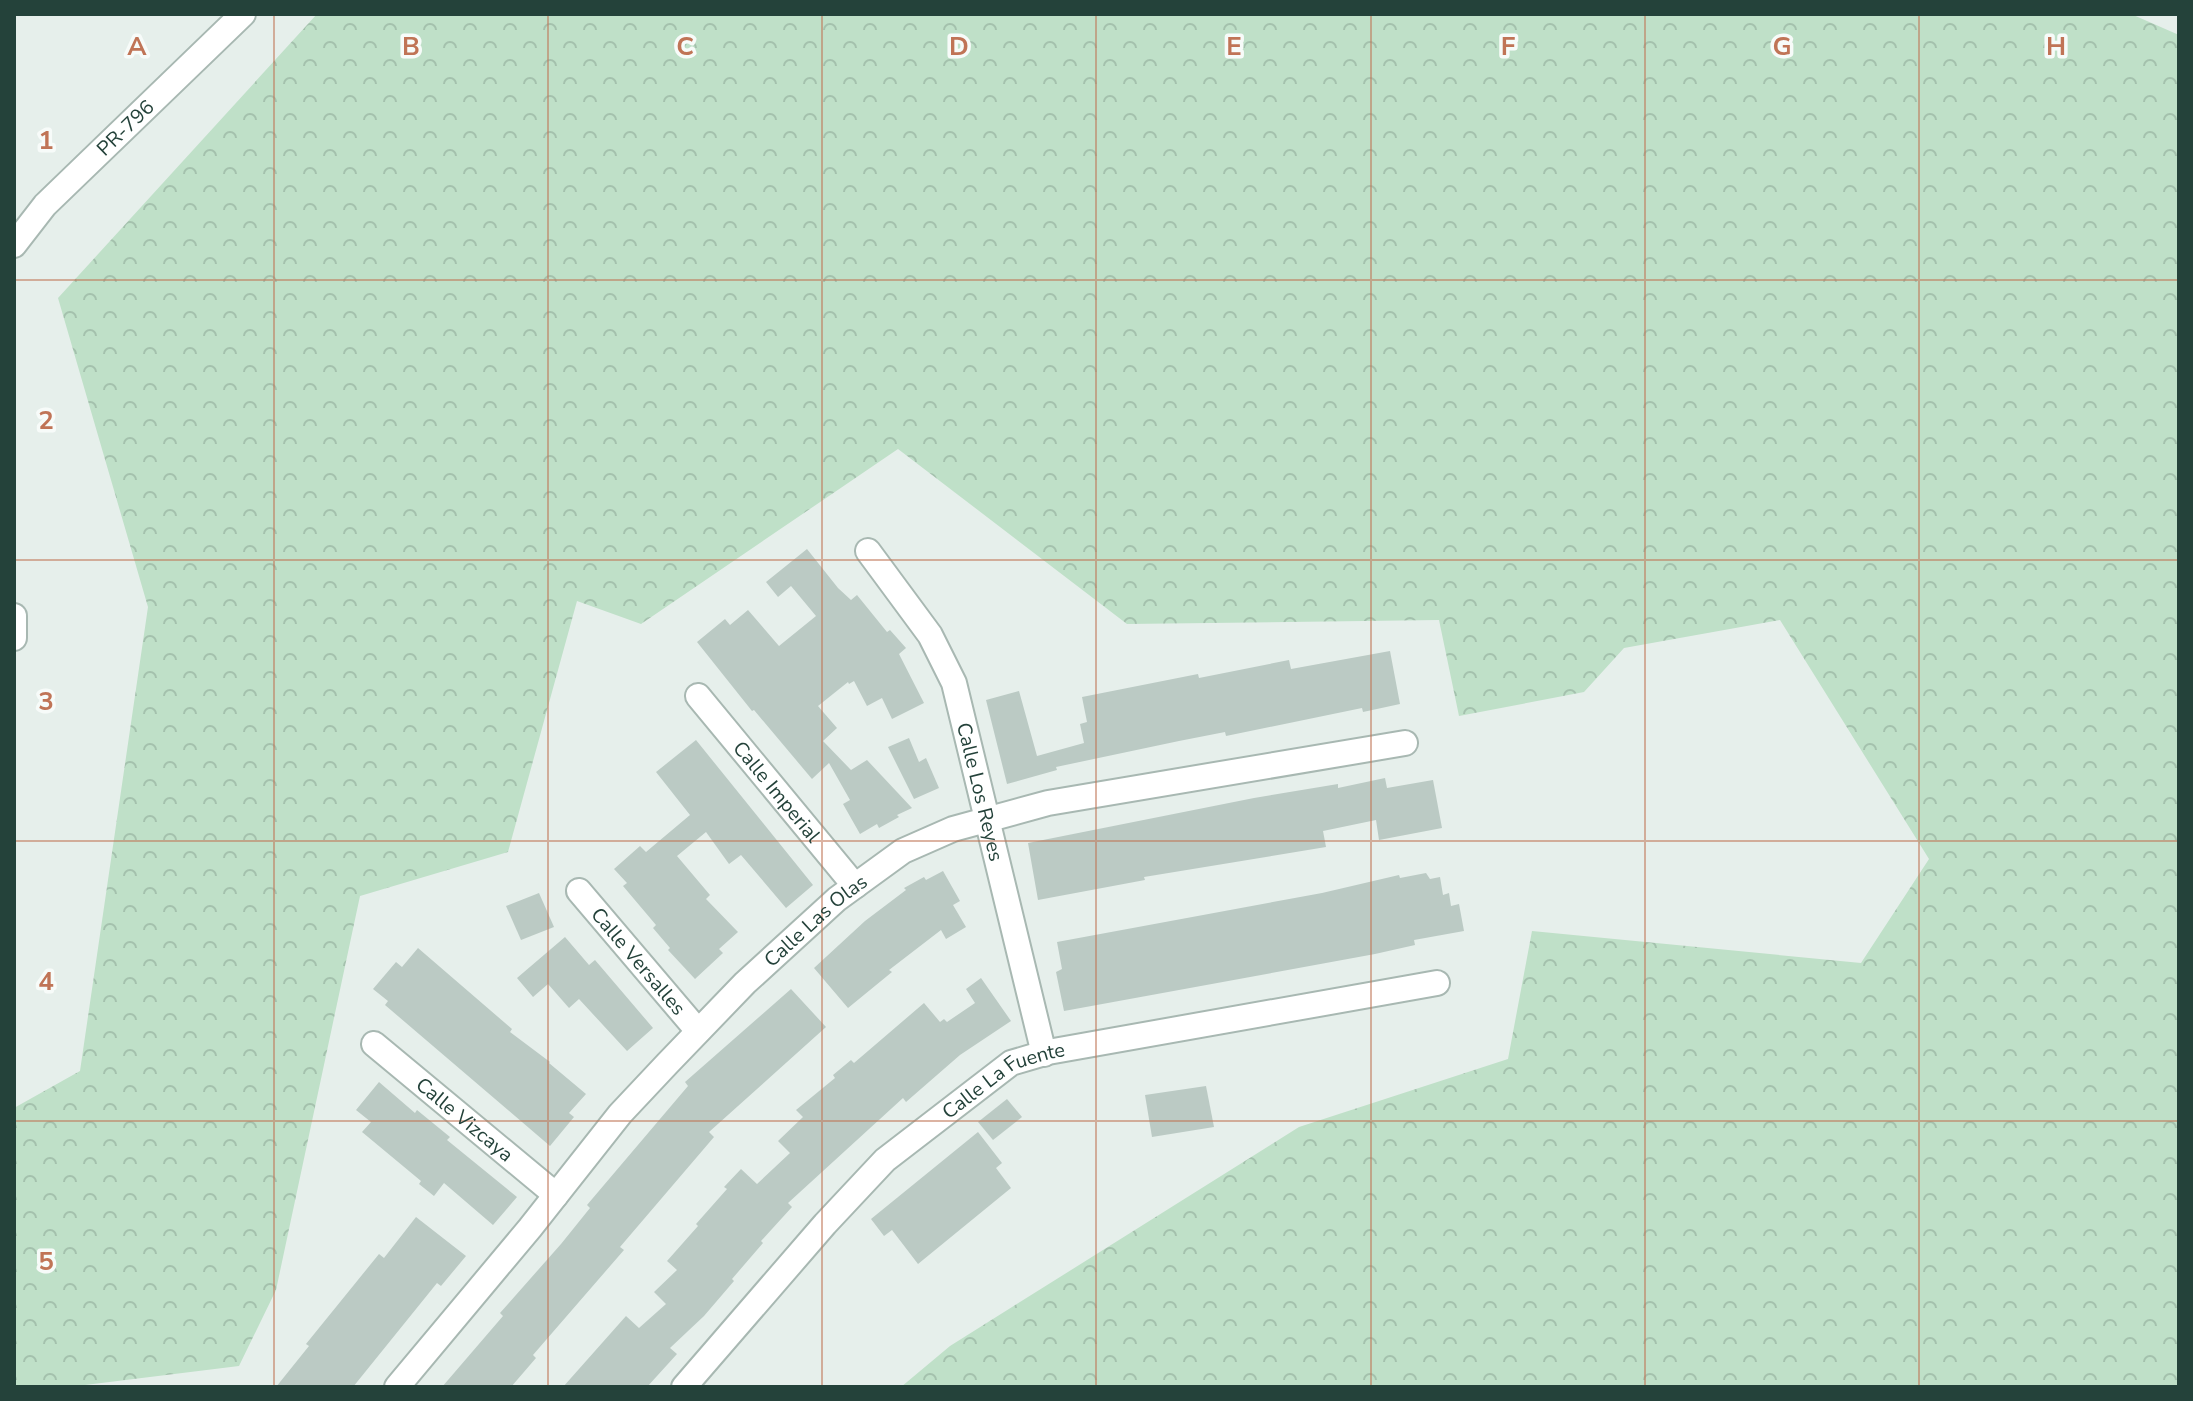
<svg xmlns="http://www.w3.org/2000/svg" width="2193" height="1401" font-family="'Nunito Sans',sans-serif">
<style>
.forest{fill:url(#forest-crowns)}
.building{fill:#bbcac4}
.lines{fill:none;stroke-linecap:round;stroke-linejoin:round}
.minor-casing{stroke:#a8b8b2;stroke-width:28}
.minor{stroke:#fff;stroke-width:24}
.grid{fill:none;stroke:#c07456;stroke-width:2;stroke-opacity:0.55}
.labels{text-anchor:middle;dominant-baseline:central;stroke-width:7;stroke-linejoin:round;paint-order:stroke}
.street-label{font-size:20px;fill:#24423a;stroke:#f7fbf9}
.grid-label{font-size:26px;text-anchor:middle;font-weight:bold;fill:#c07456;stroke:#f7fbf9;stroke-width:7;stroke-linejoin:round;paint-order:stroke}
</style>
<defs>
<pattern id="forest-crowns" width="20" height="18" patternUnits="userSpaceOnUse" patternTransform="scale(2)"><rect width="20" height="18" fill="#bfe0c8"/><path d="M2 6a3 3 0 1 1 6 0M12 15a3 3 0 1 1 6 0" fill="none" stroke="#a4c1ad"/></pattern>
</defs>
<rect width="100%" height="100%" fill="#e6efeb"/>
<polygon class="forest" points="317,14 2131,14 2179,35 2179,1387 901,1387 950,1346 1299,1127 1508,1059 1532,931 1861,963 1929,859 1780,620 1624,648 1584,692 1459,716 1439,620 1127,624 898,449 641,624 577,601 508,852 360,896 276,1290 239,1366 69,1387 14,1387 14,1108 80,1071 148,607 58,298"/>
<g class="building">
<polygon points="807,549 838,588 851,600 857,595 887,632 890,630 906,648 899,654 924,703 892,719 882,698 867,706 854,681 849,684 848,682 818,706 837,728 823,741 851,770 867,760 912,808 897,815 899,817 879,828 877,824 860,834 843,804 850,800 829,763 812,779 754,710 752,711 697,642 725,619 730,625 748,610 779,646 816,616 791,586 778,597 766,582"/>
<polygon points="1390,651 1400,704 1363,712 1362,708 1226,736 1225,732 1179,741 1056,767 1057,770 1007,784 986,700 1019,691 1037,756 1084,743 1080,724 1087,722 1082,697 1198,674 1199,678 1289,660 1291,669"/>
<polygon points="909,738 919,762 926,758 939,788 914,799 888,747"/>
<polygon points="696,740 813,885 786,908 741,855 729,864 706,832 677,856 710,895 706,899 738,932 719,949 723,953 695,979 668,950 670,948 653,928 656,925 623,886 627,883 614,869 640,846 646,852 690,815 656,772"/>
<polygon points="1385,778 1387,788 1433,780 1442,828 1379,840 1376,820 1323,831 1326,847 1144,877 1145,880 1038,900 1028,843 1254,798 1338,784 1338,788"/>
<polygon points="943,871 960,901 953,905 966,927 946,939 941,930 889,970 892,972 848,1008 814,968 865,921 906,890 904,888 924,877 926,880"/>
<polygon points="1426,873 1430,879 1440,877 1443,895 1449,893 1451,906 1459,904 1464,931 1414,940 1415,945 1375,954 1064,1011 1056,972 1062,969 1057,942 1322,893 1399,875 1400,878"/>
<polygon points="539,893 554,927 521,940 506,906"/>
<polygon points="565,937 589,965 595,960 653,1028 627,1051 579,999 569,1008 548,984 533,997 517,978"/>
<polygon points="418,948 512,1029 510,1032 550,1062 549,1063 586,1094 569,1113 574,1117 550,1146 385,1005 388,1001 373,989 396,962 402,967"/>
<polygon points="981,978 1011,1021 960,1055 906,1102 903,1098 788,1203 792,1207 761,1241 763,1243 732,1279 734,1281 704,1316 670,1348 677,1354 647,1387 563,1387 626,1316 639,1328 666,1304 654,1292 677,1270 667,1261 698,1226 696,1224 727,1189 724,1187 741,1169 757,1184 790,1153 778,1141 803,1117 796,1110 835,1078 833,1075 851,1060 854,1063 924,1003 940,1022 944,1019 947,1022 975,1003 966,989"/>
<polygon points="791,989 826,1027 709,1132 714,1137 620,1247 624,1250 533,1355 536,1358 511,1387 442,1387 503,1316 500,1313 561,1244 590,1208 587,1205 688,1086 685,1082"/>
<polygon points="379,1082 415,1113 417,1110 450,1137 447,1140 517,1197 493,1225 444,1183 434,1196 419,1184 421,1181 362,1132 371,1122 356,1110"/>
<polygon points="1206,1086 1214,1127 1152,1137 1145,1095"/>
<polygon points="1007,1099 1022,1117 993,1140 978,1122"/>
<polygon points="978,1132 1002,1163 996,1168 1011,1188 918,1264 892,1230 884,1236 871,1219"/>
<polygon points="416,1217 466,1256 441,1286 437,1283 353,1387 276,1387 309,1346 306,1344 379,1254 384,1258"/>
</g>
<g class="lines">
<defs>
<g id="minor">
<path id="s1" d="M14 245 45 205 243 14"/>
<path id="s2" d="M868 551 930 635 954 683 1044 1054"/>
<polyline points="14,616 14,638"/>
<path id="s3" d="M698 696 855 886"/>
<path id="s4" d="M579 891 698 1031"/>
<path id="s5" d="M374 1044 556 1195"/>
<path id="s6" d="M397 1387 530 1228 620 1114 667 1064 745 983 837 899 903 851 953 829 1048 803 1405 743"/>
<path id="s7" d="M684 1387 825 1224 885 1160 1011 1063 1048 1052 1437 983"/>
</g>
</defs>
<use href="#minor" class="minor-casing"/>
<use href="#minor" class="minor"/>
</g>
<path class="grid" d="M274 14V1387M548 14V1387M822 14V1387M1096 14V1387M1371 14V1387M1645 14V1387M1919 14V1387M14 280H2179M14 560H2179M14 841H2179M14 1121H2179"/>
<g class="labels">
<g class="street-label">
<text stroke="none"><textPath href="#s1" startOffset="162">PR-796</textPath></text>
<text stroke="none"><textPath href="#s3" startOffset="124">Calle Imperial</textPath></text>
<text stroke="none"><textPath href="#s2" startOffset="270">Calle Los Reyes</textPath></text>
<text stroke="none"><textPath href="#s6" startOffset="628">Calle Las Olas</textPath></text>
<text stroke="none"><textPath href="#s4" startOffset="92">Calle Versalles</textPath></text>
<text stroke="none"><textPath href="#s7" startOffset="448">Calle La Fuente</textPath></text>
<text stroke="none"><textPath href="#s5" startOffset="118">Calle Vizcaya</textPath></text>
</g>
</g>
<g class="grid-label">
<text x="137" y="55">A</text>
<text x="411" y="55">B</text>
<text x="685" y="55">C</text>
<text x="959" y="55">D</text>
<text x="1234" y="55">E</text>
<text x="1508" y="55">F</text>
<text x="1782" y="55">G</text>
<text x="2056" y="55">H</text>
<text x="46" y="149">1</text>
<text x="46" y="429">2</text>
<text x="46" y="710">3</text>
<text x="46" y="990">4</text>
<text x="46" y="1270">5</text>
</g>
<rect width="2193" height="1401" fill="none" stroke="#24423a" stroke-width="32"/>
</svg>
